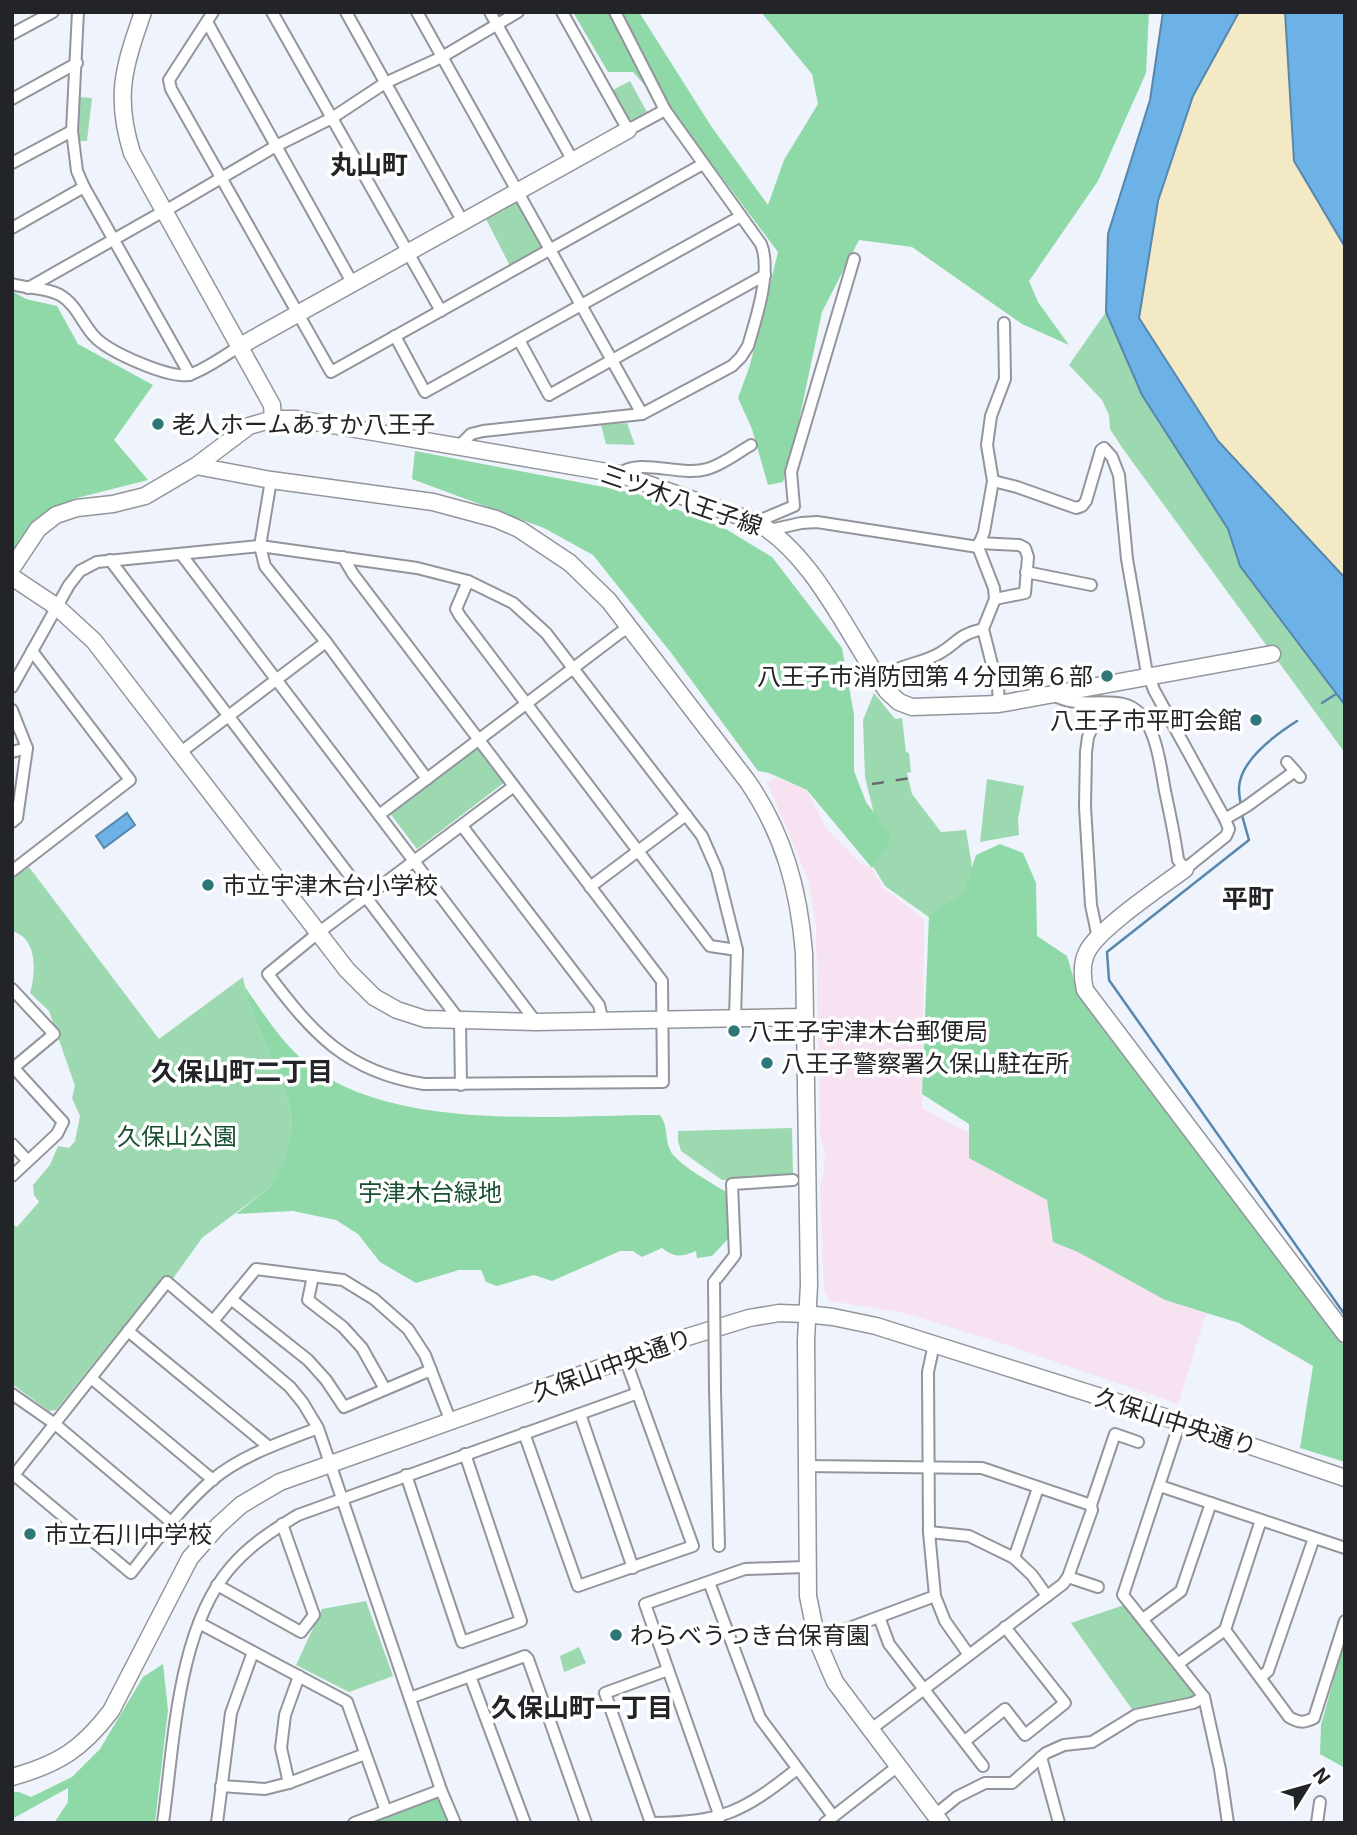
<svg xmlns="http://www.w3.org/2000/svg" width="1357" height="1835" font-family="Inter,'Noto Sans JP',sans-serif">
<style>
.industrial{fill:#f6e2f1}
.green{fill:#9dd9b0}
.forest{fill:#8ed9a7}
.sand{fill:#f3e9c4}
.water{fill:#6db2e6;stroke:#5787ad;stroke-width:2}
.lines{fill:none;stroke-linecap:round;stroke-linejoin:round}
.stream{stroke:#5787ad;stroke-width:2.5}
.street-casing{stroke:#92959c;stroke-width:14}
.secondary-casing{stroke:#92959c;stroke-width:19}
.street{stroke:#fff;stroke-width:10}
.secondary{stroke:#fff;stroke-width:16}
.rail{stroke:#696b70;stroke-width:2.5;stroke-dasharray:12 12;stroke-linecap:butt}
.street-bridge-casing{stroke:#92959c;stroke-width:14;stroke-linecap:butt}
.street-bridge{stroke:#fff;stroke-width:10}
.poi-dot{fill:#2d7778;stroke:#fff;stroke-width:2.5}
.labels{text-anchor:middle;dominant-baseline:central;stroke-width:7;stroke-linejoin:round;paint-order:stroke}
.poi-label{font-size:24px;fill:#232427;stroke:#fff;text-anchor:start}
.street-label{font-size:24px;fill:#232427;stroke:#fff}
.park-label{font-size:24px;fill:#185030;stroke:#fff}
.neighbourhood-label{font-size:26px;font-weight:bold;fill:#232427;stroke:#fff}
</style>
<rect width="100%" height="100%" fill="#eff3fb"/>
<polygon class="industrial" points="776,778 807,790 825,827 860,863 872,868 883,888 924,919 922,1108 972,1135 970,1158 1047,1200 1210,1301 1178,1404 1001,1343 904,1313 830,1301 824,1291 820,1187 824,1172 825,1151 820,1135 816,925 808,879 767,782"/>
<g class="green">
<polygon points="630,81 647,112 633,120 626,119 611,91"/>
<polygon points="80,97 92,98 87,141 77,141"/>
<polygon points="518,200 547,246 510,266 486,219"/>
<polygon points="1106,312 1142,395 1228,529 1240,566 1345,705 1345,753 1123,449 1110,429 1109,415 1102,400 1069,365"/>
<polygon points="627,423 635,445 606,444 601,425"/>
<polygon points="874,693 895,719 902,718 906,752 909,753 911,772 907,773 912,794 941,832 966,830 978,902 933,920 885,886 868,858 878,830 865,777 863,720"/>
<polygon points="477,744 505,782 417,849 389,812"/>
<polygon points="987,779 1024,786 1018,820 1019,835 980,842"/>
<path d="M29 867 159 1039 243 977 248 1002 289 1102 292 1131 290 1148 286 1159 269 1188 202 1238 172 1280 162 1278 56 1410 49 1411 12 1384V1224L17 1227 39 1202 34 1195 33 1185 50 1165 58 1146 69 1148 75 1141 80 1116 72 1098 75 1086 49 1011 30 993C36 973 38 938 12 931V879Z"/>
<polygon points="792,1128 793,1176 722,1180 681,1151 678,1141 678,1131"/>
<polygon points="366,1601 393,1676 349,1692 296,1665 322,1609"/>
<polygon points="1130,1603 1204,1697 1136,1715 1071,1623"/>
<polygon points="579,1647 586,1663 564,1672 560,1656"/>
</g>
<g class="forest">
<polygon points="573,12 639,12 711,126 768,205 784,160 818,104 812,74 761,12 1149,12 1146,73 1098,181 1029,281 1038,302 1069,345 1022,324 912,247 859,240 822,312 797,430 783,482 768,485 752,429 738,398 750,365 778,252 699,147 633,72 608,72"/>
<polygon points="12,291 26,299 57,306 78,344 153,385 114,440 148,480 73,499 26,532 12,558"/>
<polygon points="415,451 635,493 724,528 772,557 842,648 854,715 854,771 866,802 892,837 872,868 807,790 769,773 758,771 672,654 593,555 544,528 412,479"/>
<polygon points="1000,844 1023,853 1036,883 1037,936 1067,956 1078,993 1345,1347 1345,1462 1300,1448 1313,1366 1239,1323 1165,1300 1078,1252 1053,1242 1047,1200 969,1158 969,1124 922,1094 929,915 964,893 976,855"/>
<path d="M245 987C263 1013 280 1040 304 1061 389 1133 554 1115 660 1115 669 1127 664 1139 671 1152 680 1166 712 1183 726 1192L728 1239 712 1256 697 1258 696 1251C681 1257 675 1258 662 1248L642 1257 633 1251H620L552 1281 534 1275 497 1286 486 1282 481 1270H459L416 1283 380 1262 358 1234 336 1220 293 1211 236 1214 269 1188 286 1158 292 1131 289 1102 248 1002Z"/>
<polygon points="1345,1639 1345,1768 1320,1754 1321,1725"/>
<polygon points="163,1664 168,1710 155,1823 54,1823 68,1802 68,1788 12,1819 12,1792 19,1792 31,1797 72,1777 100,1749 143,1677"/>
<polygon points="435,1795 449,1823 361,1823"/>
</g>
<polygon class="sand" points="1239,12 1285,12 1294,161 1345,247 1345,578 1218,441 1139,318 1158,201 1193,96"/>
<g class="water">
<polygon points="1163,12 1239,12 1193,96 1158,201 1139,318 1218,441 1345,578 1345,705 1240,566 1228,529 1142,395 1106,312 1108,234 1150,100"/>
<polygon points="1285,12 1345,12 1345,247 1294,161"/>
<polygon points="127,813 135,825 104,848 96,836"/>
</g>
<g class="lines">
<g class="stream">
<polyline points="1322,703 1336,694"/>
<path d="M1241 805C1240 800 1239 794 1239 788 1240 760 1275 735 1297 721"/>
<polyline points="1241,812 1249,840 1107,952 1109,980 1345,1315"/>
</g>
<defs>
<g id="street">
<polyline points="78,12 72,131 77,171 84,187 190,375"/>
<polyline points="213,12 169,80 171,89 331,372 703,164"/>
<polyline points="272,12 441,311"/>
<polyline points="346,12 463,222"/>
<polyline points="417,12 642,414"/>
<polyline points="490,12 573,161"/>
<polyline points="562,12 628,130 665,110"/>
<polyline points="207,22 353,284"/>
<polyline points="12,34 53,12"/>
<polyline points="12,99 77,63"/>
<polyline points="12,163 72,131"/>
<polyline points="170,208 276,146 332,118 385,83 442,57 518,12"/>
<polyline points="12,228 84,187"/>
<path d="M12 284C28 289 45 287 60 295 76 304 82 323 94 336 108 352 168 378 188 375 202 372 227 354 240 346"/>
<polyline points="28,288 164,211"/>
<polyline points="395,336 425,392 741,216"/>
<polyline points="519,340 549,395 765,275"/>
<path d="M459 446 471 434 483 431 642 414 732 366 741 357 748 346C756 319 772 271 761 244L665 110 615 12"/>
<path d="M619 474C640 457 680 477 707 469 722 465 737 453 751 445"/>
<polyline points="271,480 260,546 265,566 326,642 427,779"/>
<path d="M993 481 1017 487 1076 508 1082 506 1086 501 1101 450 1104 448 1112 457 1119 475 1127 559 1146 668 1154 690 1225 819 1229 829 1226 836 1185 869 1178 860C1175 837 1170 814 1165 791 1160 765 1156 711 1123 704 1100 699 1075 708 1054 695"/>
<polyline points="756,522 794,506 791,472 854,259"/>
<polyline points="770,530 801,523 817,522 978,547"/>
<polyline points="979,543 1019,545 1025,548 1028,557 1025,593 995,599"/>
<polyline points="181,554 536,1022"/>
<path d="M343 557 353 574 662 981 663 1082 424 1084C347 1072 313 1034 268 974L318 933 514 786"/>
<polyline points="110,560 460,1021 461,1085"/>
<polyline points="1026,572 1091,585"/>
<polyline points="468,581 456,609 460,616 710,946 737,950"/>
<path d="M879 680C897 664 920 665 940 653 959 642 957 635 983 629"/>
<polyline points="12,687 69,585 80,571 97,562 260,546 417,568 468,581 513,603 546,633 702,836 717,870 737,950 735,1018"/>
<polyline points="999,704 998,688 983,629 995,599 994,588 978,547 984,532 993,481 987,445 991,416 1005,379 1004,323"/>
<polyline points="12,710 27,748 17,818 12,822"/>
<polyline points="12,752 27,748"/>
<polyline points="181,752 326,642"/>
<polyline points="1287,762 1300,777"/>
<polyline points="379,815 629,626"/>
<polyline points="1225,819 1247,806 1295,771"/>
<polyline points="462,826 599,1005 603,1022"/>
<polyline points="12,871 130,780 32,651"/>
<polyline points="590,887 686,815"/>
<polyline points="1098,938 1091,905 1085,807 1086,752 1088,737 1103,703"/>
<polyline points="12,989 54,1034 12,1069"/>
<polyline points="12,1066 63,1122 57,1134 12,1176"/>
<polyline points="12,1144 27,1160"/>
<polyline points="313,1276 308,1300 343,1327 362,1348 385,1389"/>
<polyline points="714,1282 735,1255 732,1184 793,1180"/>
<polyline points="231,1299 308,1360 326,1380 344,1407 431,1370"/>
<polyline points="213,1321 256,1269 343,1280 374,1299 408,1329 425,1355 451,1422"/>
<polyline points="128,1331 269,1447"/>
<polyline points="91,1378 213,1480"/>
<polyline points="715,1390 719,1546"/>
<polyline points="12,1394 55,1424 171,1522"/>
<polyline points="580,1414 633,1568"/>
<polyline points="1180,1422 1123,1595 1204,1697 1220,1769 1228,1823"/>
<path d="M318 1428C282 1442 242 1455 212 1480 181 1507 156 1541 131 1573L14 1475 167 1282 290 1387 303 1403 318 1428 441 1790 455 1823"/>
<polyline points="524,1433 578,1586 693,1546 626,1361"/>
<polyline points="805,1466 982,1468 1091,1505"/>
<polyline points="406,1475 462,1642 521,1621 465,1454"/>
<polyline points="1160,1486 1345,1548"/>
<path d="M1261 1520 1225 1630 1289 1717C1299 1723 1304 1723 1314 1718L1345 1621"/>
<polyline points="929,1532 969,1536 1014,1558 1032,1575 1047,1596"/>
<polyline points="1014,1558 1038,1488"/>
<polyline points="1068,1577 1098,1587"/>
<polyline points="709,1582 760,1718 833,1816"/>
<polyline points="217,1585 301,1632 314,1615 282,1524"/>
<polyline points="935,1596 945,1621 969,1655"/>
<polyline points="879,1617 889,1644 983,1766"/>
<polyline points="1143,1619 1181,1591 1211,1503"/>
<polyline points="199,1623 347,1702 386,1811"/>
<polyline points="817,1640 935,1596 929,1532 928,1372 934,1344"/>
<polyline points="1179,1663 1225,1630"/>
<polyline points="470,1676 525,1823"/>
<polyline points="1261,1677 1268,1671 1314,1538"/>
<polyline points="410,1698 525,1656 528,1659 586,1823"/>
<polyline points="870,1730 1063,1584 1068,1577 1092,1510 1091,1505 1115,1434 1138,1442"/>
<polyline points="965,1741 1005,1709 1025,1735 1065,1703 1005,1627"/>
<polyline points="1041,1757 1059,1823"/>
<polyline points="289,1783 281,1748 285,1715 299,1676"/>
<polyline points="221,1786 265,1789 289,1783 365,1754"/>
<polyline points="935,1815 957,1797 985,1783 1012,1783 1046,1753 1064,1745 1092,1742 1136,1715 1193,1703 1204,1697"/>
<polyline points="720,1817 645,1604 745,1569 806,1567"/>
<path d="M163 1823C174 1744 177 1629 231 1567 250 1545 273 1530 298 1515L638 1393"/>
<polyline points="217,1823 231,1713 253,1652"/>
<polyline points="354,1823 441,1790"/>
<polyline points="651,1823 605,1693 668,1670"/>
<path d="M653 1823C723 1822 743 1812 797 1769"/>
<polyline points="825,1823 898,1766"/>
<polyline points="1317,1823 1320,1802"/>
</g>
<g id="secondary">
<path d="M143 12C124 67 114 96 132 153L272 405 273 419"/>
<polyline points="240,346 628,130"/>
<path d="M196 466 271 480 433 502 496 519 519 529 570 563 609 601 748 782C784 835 799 890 804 953L809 1285 806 1340 808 1596 817 1640 835 1682 941 1823"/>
<path d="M12 568 38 529 56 515 77 508 113 504 145 496 196 466 249 426 273 419H297L619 474 756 522C814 554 849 638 887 691L899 702 912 707 999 704 1272 654"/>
<polyline points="12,577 57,607 94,641 347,970 374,997 397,1010 425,1019 536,1022 804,1017"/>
<path d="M1185 869C1162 886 1098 929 1087 952 1081 964 1082 977 1085 990L1345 1334"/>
<path d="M12 1777C59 1764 82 1749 111 1711L190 1558 218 1526 241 1505 280 1482 681 1339 749 1318 779 1313 806 1314 833 1317 876 1326 1180 1422 1345 1478"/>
</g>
</defs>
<use href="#street" class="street-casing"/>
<use href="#secondary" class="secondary-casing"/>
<use href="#street" class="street"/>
<use href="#secondary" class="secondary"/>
<polyline class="rail" points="872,784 917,777"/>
<defs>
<polyline id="street-bridge" points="714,1282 715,1390"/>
</defs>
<use href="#street-bridge" class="street-bridge-casing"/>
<use href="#street-bridge" class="street-bridge"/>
</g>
<g class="poi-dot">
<circle cx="158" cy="424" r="7"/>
<circle cx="1107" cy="676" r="7"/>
<circle cx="1256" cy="720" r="7"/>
<circle cx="208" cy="885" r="7"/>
<circle cx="734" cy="1031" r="7"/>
<circle cx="767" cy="1063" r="7"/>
<circle cx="30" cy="1534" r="7"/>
<circle cx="616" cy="1635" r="7"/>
</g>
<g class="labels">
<g class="poi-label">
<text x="172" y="424">老人ホームあすか八王子</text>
<text x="1093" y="676" text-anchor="end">八王子市消防団第４分団第６部</text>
<text x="1242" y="720" text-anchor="end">八王子市平町会館</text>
<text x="222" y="885">市立宇津木台小学校</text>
<text x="748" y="1031">八王子宇津木台郵便局</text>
<text x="781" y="1063">八王子警察署久保山駐在所</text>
<text x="44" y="1534">市立石川中学校</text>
<text x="630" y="1635">わらべうつき台保育園</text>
</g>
<g class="street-label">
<text transform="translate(682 500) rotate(19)">三ツ木八王子線</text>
<text transform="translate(612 1365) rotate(-20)">久保山中央通り</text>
<text transform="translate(1176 1422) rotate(18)">久保山中央通り</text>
</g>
<g class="park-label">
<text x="177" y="1136">久保山公園</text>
<text x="430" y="1192">宇津木台緑地</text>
</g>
<g class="neighbourhood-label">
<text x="369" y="164">丸山町</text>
<text x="1248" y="898">平町</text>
<text x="242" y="1071">久保山町二丁目</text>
<text x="582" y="1707">久保山町一丁目</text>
</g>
</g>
<rect width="1357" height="1835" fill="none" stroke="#232427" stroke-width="28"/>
<g transform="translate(1308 1786) rotate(53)" stroke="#ffffff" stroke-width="5" paint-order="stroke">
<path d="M0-5L12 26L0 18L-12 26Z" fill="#232427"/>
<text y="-10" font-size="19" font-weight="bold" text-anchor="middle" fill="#232427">N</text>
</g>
</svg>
